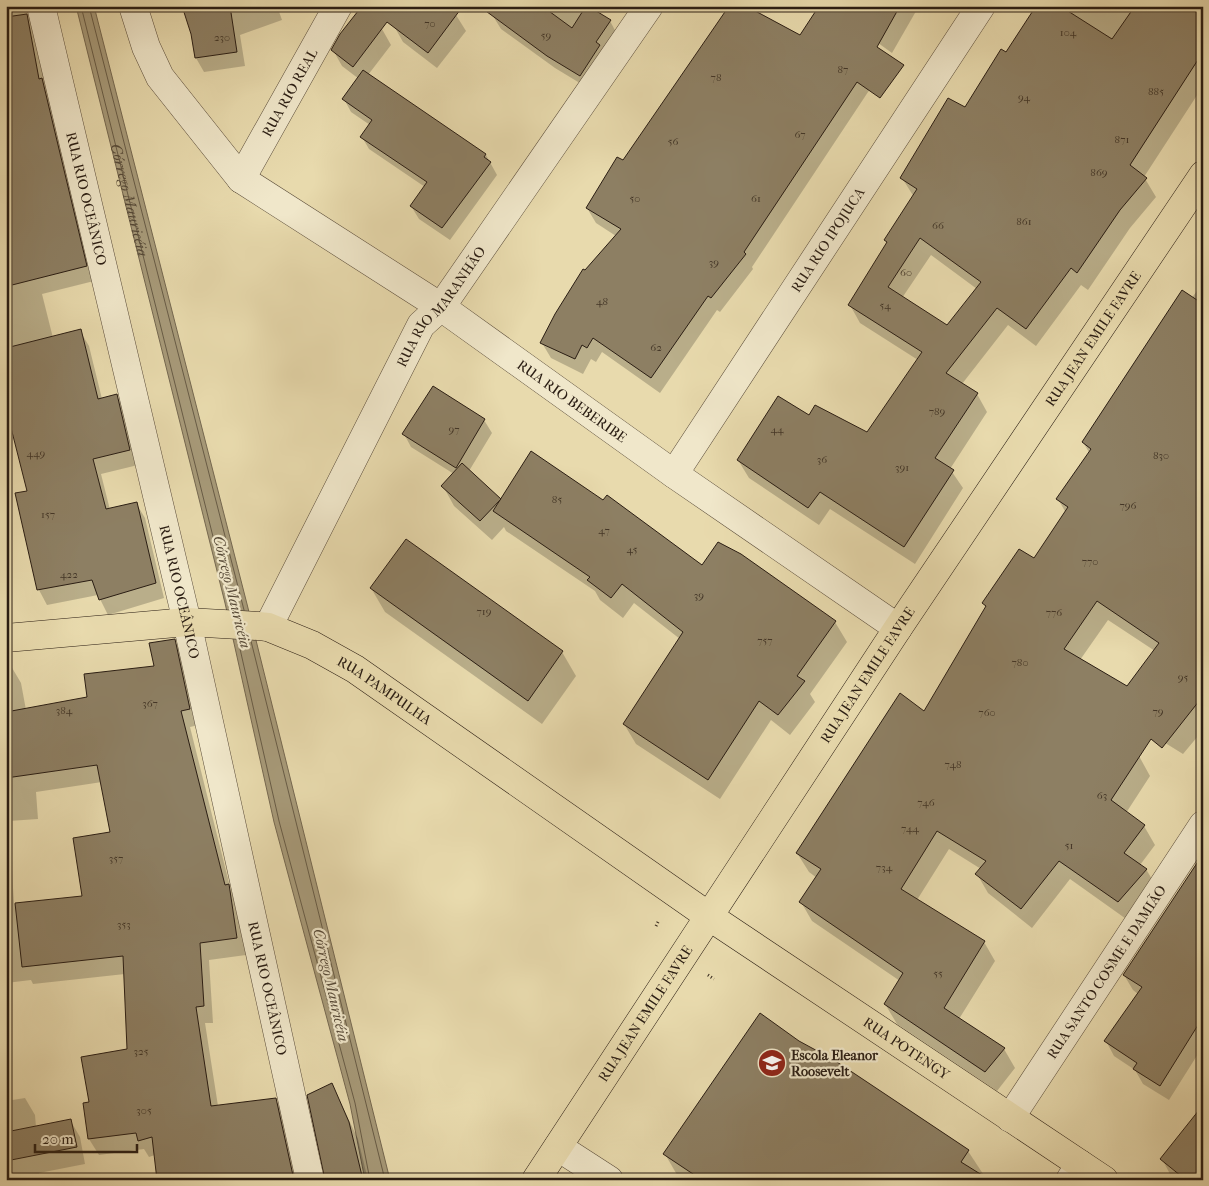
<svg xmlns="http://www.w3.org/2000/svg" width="1209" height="1186" font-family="'IM FELL French Canon',serif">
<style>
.water{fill:#a79a79;stroke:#756850}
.shadow{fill:#0003;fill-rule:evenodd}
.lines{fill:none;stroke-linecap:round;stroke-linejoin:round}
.shore{stroke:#685c46;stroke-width:1}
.building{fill:#8d7f63;stroke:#2a1d13;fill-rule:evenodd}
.minor-casing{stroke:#5a4c3a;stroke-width:29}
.major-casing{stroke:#2a1d13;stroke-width:29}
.path{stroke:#2a1d13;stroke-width:3;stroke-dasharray:1 2.5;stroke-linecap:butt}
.minor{stroke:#f0e7ca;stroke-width:28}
.major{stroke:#e8daad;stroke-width:28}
.labels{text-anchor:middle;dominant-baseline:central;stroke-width:4.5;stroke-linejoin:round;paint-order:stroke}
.number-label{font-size:11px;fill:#433627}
.street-label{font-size:14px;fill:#2a1d13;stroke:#f0e7ca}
.poi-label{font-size:14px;font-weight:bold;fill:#2a1d13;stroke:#f0e7ca;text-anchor:start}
.water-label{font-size:15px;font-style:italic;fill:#564937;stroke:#f0e7ca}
</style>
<rect width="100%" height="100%" fill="#e8daad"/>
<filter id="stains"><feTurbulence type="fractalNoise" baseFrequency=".004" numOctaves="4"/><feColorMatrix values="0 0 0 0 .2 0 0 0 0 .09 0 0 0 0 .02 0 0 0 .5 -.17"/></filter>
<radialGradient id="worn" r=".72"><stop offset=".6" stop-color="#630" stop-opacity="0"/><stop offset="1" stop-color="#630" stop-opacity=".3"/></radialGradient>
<polygon class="water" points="76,6 94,6 247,604 390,1180 365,1180 350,1104 274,822 225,603"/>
<g class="shadow">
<polygon points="6,6 31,6 46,88 50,95 94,281 42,294 53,338 80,331 89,346 102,399 116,395 125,410 138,465 101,474 110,510 136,503 145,518 164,598 108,615 98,595 47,605 39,590 17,494 29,492 11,420 6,421"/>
<polygon points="183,6 277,6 282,20 240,35 245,66 204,72 196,58 192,33"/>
<polygon points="500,6 597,6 594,11 610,21 617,34 588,88 555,68 501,29 493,16"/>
<polygon points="730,6 872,86 752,267 753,269 720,312 717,310 660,393 602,352 596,362 591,359 583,374 551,358 542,343 585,272 616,236 596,223 587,208 623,162"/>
<polygon points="827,6 919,6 892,53"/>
<path d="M1037 6H1203V86L1144 177 1156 197 1130 228 1088 290 1081 285 1036 346 1008 325 962 384 977 394 987 412 950 469 963 488 915 564 830 509 819 525 749 478 738 460 810 416 867 434 918 360 860 323 850 305 888 244 885 240 914 197 902 178 965 108 1006 54ZM931 255 977 289 948 327 902 298Z"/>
<polygon points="360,11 382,29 391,45 368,75 486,155 497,175 450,240 419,219 411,206 425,187 369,149 362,137 370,125 351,112 344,99 359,79 342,66 333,50"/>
<polygon points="456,15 466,31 437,68 403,42 394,26"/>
<path d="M1203 283V730L1183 754 1128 720 1139 756 1150 776 1126 813 1144 826 1155 845 1140 865 1146 869 1157 888 1129 921 1070 879 1032 928 988 893 977 874 981 869 949 849 917 900 984 942 995 961 959 1019 1004 1049 1015 1068 997 1091 897 1024 885 1004 900 981 812 921 801 902 817 878 809 872 797 853 925 713 986 608 983 603 1034 560 1066 513 1058 499 1090 454 1083 442ZM1108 620 1155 651 1120 698 1080 660Z"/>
<polygon points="484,420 492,433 469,471 501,501 703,567 741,556 835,622 847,642 810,694 815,702 790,735 771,720 720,799 636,744 624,724 680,639 634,603 623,618 600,600 595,591 506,531 504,527 492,540 454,506 443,486 454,474 411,447 404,434"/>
<polygon points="371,588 562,652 576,676 542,724 385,612"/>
<path d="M174 640 184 657 199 725 190 727 231 891 238 902 246 955 209 960 213 1023H205L218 1106 275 1099 285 1116 299 1180H158L155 1155 149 1157 144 1149 99 1155 89 1139 91 1103 129 1050 125 974 33 984 31 980 6 983V667L11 666 21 683 26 710 88 698 156 667ZM102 782 112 833 84 897 14 904 9 821 38 819 36 792Z"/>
<polygon points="1203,856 1203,1046 1169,1100 1143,1084 1135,1070 1114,1056 1106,1041 1138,994 1133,990 1124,975"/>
<polygon points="798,1042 833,1061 968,1151 987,1180 680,1180 665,1154"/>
<polygon points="332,1085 358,1139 368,1180 326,1180"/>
<polygon points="25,1098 35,1115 36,1127 70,1120 80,1137 85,1164 39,1173 40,1180 6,1180 6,1101"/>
<polygon points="1162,1159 1203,1180 1177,1180 1170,1174"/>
</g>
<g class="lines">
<g class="shore">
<path id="s1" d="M81 6 231 609"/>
<polyline points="89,6 244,610"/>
<polyline points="238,640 279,821 355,1103 370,1180"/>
<polyline points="251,641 385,1180"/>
</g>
</g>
<g class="building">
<polygon points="182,6 230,6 237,52 195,58 191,34"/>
<polygon points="362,6 463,6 428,53 387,22 353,67 331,50 340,34"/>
<polygon points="479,6 542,6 572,28 586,6 588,6 611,20 596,42 600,45 580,76 547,56"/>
<polygon points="729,6 746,6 800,35 819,6 900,6 877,47 904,65 880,98 857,82 744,252 746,254 711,298 708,296 651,378 593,338 587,348 582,345 575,359 540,343 555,314 583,269 585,270 621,229 586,208 617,157 623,160"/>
<path d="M1036 6H1060L1112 39 1135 6H1187L1203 17V52L1130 165 1147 178 1120 210 1077 273 1071 268 1026 329 997 308 946 373 978 393 935 458 954 470 904 547 820 492 808 508 737 460 778 396 809 415 815 405 867 432 922 352 848 305 887 242 884 240 917 189 900 178 948 98 965 107 1001 49 1006 52ZM920 238 981 282 947 325 888 287Z"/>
<polygon points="27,14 39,79 42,78 87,266 12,285 6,261 6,17"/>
<polygon points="363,70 486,154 484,157 491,162 442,228 410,206 427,182 360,137 372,120 342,99"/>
<path d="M1182 290 1203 304V696L1162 748 1151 739 1111 800 1145 825 1124 853 1147 869 1118 902 1059 861 1021 909 975 874 986 861 937 831 901 889 985 941 944 1008 1005 1048 985 1072 884 1004 903 973 799 902 821 869 796 853 900 693 924 711 986 606 982 603 1019 549 1034 558 1068 507 1056 499 1091 449 1082 442ZM1097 601 1159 643 1127 686 1064 649Z"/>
<polygon points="81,329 98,399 117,394 130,450 93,459 106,509 137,502 156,583 99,600 92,580 37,590 15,493 27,491 6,408 6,348"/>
<polygon points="433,386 485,419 456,468 402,434"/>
<polygon points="531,451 603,500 607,495 702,565 718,542 741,554 836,621 797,676 805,681 778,715 759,701 708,780 623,724 683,632 622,584 611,598 587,580 590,577 493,511"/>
<polygon points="462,463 501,499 480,521 441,486"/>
<polygon points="406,539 563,651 528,701 370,588"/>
<polygon points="175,639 190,709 181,711 225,885 229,884 237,938 200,943 204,1006 196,1007 211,1106 276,1098 294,1180 157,1180 152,1137 138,1141 136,1133 88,1139 83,1103 89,1102 81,1057 127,1049 123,956 22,967 15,903 82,896 73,838 110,832 97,765 6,778 6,757 11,755 6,733 6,712 87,697 84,674 154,666 149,643"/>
<polygon points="1203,854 1203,1017 1160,1086 1133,1069 1137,1063 1104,1041 1142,987 1123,975"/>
<polygon points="760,1013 799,1041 834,1060 969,1150 961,1162 990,1180 702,1180 663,1154"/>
<polygon points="332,1083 349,1122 363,1180 325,1180 307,1095"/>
<polygon points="1203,1105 1203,1180 1186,1180 1160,1159"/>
<polygon points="71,1119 77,1147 6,1161 6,1132"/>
</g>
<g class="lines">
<defs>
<g id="minor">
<path id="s2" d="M41 6 187 622 310 1180"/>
<path id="s3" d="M133 6 146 47 160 77 241 179 441 307 674 474 898 628"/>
<path id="s4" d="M241 179 338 6"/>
<path id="s5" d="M674 474 981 6"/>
<path id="s6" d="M268 627 421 325 441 307 649 6"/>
<path id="s7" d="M1010 1118 1203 825"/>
<polyline points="558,1147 609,1180"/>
<polyline points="1070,1180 1080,1164"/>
</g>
<g id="major">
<path id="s8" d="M6 638 187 622 258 626 268 627 312 645 355 669 710 917 1104 1180"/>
<path id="s9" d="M536 1180 898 628 1203 175"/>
</g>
</defs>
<use href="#minor" class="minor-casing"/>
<use href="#major" class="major-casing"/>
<g class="path">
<polyline points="656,926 659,920"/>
<polyline points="708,975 714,979"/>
</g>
<use href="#minor" class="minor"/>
<use href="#major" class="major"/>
</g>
<defs>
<symbol id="school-disc" viewBox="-11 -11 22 22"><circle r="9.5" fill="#8f2418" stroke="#f0e7ca"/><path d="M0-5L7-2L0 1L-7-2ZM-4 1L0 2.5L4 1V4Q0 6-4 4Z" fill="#fff"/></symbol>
</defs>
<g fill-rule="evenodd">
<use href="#school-disc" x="756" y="1047" width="32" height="32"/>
</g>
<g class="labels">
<g class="number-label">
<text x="430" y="23">70</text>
<text x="1068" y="32">104</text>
<text x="546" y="35">59</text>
<text x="222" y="37">230</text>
<text x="843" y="69">87</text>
<text x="716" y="77">78</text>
<text x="1156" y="91">885</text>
<text x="1024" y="97">94</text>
<text x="800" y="134">67</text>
<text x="1122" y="139">871</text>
<text x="673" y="141">56</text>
<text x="1099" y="172">869</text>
<text x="635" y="198">50</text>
<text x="756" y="198">61</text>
<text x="1024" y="221">861</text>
<text x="938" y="225">66</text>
<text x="714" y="262">39</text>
<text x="906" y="272">60</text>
<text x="602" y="301">48</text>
<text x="885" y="305">54</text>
<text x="656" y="347">62</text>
<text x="937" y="411">789</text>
<text x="454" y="429">97</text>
<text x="777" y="429">44</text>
<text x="36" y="453">449</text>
<text x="1161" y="455">830</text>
<text x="822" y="459">36</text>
<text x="902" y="467">391</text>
<text x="557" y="499">85</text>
<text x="1128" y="505">796</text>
<text x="48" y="514">157</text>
<text x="604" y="530">47</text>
<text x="632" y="549">45</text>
<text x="1090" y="561">770</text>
<text x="69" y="574">422</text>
<text x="699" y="595">39</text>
<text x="484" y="611">719</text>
<text x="1054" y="612">776</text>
<text x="765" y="640">757</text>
<text x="1020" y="662">780</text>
<text x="1183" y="677">95</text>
<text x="150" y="703">367</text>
<text x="64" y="710">384</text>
<text x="1158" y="711">79</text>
<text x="987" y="712">760</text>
<text x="953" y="764">748</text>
<text x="1102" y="795">63</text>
<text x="926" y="802">746</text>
<text x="910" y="828">744</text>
<text x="1069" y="845">51</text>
<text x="116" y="858">357</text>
<text x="884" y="867">734</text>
<text x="124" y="924">353</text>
<text x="938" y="973">55</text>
<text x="141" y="1051">325</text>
<text x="144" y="1110">305</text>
</g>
<g class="street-label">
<text stroke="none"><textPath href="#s4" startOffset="99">RUA RIO REAL</textPath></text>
<text stroke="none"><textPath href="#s2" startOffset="198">RUA RIO OCEÂNICO</textPath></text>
<text stroke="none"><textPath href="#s5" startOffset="280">RUA RIO IPOJUCA</textPath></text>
<text stroke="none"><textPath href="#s6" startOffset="365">RUA RIO MARANHÃO</textPath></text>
<text stroke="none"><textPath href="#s9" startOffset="1009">RUA JEAN EMILE FAVRE</textPath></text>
<text stroke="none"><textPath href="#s3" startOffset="605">RUA RIO BEBERIBE</textPath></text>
<text stroke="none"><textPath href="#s2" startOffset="602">RUA RIO OCEÂNICO</textPath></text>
<text stroke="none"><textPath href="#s9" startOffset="604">RUA JEAN EMILE FAVRE</textPath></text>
<text stroke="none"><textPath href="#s8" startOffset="396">RUA PAMPULHA</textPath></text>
<text stroke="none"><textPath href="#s7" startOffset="175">RUA SANTO COSME E DAMIÃO</textPath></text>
<text stroke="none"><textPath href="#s2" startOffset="1008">RUA RIO OCEÂNICO</textPath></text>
<text stroke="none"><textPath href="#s9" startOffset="199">RUA JEAN EMILE FAVRE</textPath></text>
<text stroke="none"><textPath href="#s8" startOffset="1029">RUA POTENGY</textPath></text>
</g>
<g class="poi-label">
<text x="791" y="1055">Escola Eleanor<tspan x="791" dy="16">Roosevelt</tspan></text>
</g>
<g class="water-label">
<text stroke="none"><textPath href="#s1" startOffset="200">Córrego Mauricéia</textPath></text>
<text transform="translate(232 592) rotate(76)">Córrego Mauricéia</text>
<text transform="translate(331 985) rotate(77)">Córrego Mauricéia</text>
</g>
</g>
<rect width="1209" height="1186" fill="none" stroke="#e8daad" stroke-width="25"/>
<rect x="8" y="8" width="1194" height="1171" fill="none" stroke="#2a1d13" stroke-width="2.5"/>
<rect x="12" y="12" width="1184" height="1161" fill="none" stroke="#2a1d13"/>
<path d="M35 1144v8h102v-8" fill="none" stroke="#2a1d13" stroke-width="2.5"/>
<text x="42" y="1144" font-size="15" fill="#2a1d13" stroke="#f0e7ca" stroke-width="4" paint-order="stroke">20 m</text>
<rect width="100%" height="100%" filter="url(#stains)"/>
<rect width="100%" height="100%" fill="url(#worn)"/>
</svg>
